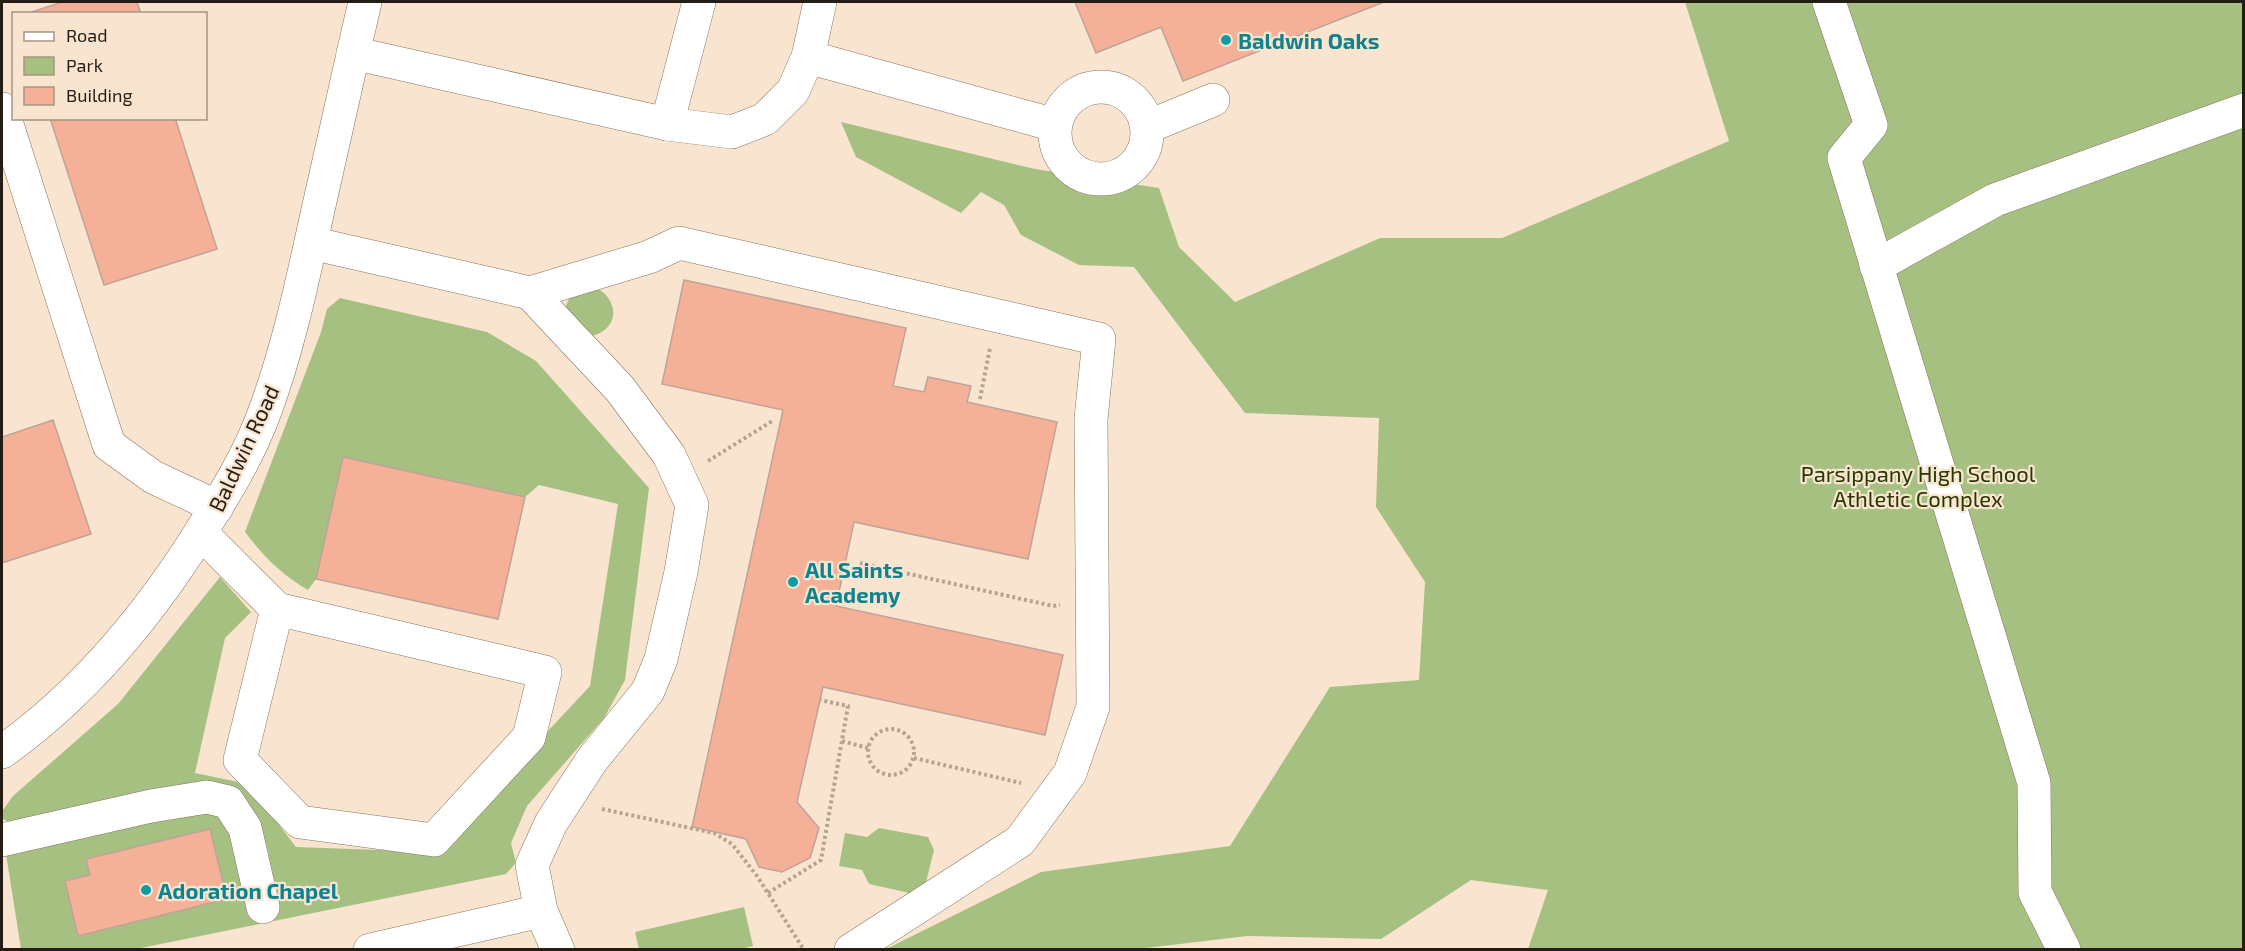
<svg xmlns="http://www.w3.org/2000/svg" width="2245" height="951" font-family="'Exo 2',sans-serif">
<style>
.green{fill:#a6c082}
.building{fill:#f5b098;stroke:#bfa399;stroke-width:1.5}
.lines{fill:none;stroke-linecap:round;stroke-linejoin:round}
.minor-casing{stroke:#867461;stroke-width:34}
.path{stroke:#b4a493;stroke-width:4;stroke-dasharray:3 3;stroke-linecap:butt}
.minor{stroke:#fff;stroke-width:33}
.culture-dot{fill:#0f9aa8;stroke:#f9e5cf;stroke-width:2}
.labels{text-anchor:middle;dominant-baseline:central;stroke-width:4.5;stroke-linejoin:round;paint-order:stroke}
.culture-label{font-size:22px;font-weight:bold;fill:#0d838f;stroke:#f9e5cf;text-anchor:start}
.street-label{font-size:22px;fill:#241d15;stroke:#f9e5cf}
.park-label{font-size:22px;fill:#263800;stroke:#f9e5cf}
</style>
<rect width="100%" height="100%" fill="#f9e5cf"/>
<g class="green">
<polygon points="1685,2 2243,2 2243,949 1528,949 1548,890 1471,880 1381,939 1247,936 1129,950 886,949 1041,872 1230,846 1330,687 1419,680 1425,582 1376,507 1379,418 1245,413 1134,267 1079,265 1021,235 1004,205 981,192 961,213 856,157 841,122 1035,169 1159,188 1179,247 1235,302 1380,238 1502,238 1729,141"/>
<path d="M599 289C620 304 618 329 592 336L564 311 570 296Z"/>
<path d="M340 298 487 332 536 361 649 488 625 680 604 718 527 806 511 843 516 863 506 874 136 949H21L6 854 215 805 276 904 268 851 255 814 238 794 11 823 3 819V810L13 796 118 704 220 577 251 612 225 638 195 773 248 784 296 847 435 852 590 686 618 504 539 485 525 497 343 457 316 579 308 590C282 575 263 556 245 532L321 332 327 309Z"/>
<polygon points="879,828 928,837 934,850 925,886 914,894 869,884 862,870 839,866 845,833 867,837"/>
<polygon points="744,907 753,946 737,950 639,949 635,932"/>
</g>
<g class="building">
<polygon points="63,2 137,2 141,14 25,14"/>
<polygon points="1075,2 1384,2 1183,81 1161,27 1096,53"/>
<polygon points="50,118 175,118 217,249 104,285"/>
<polygon points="684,280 906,328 893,386 924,392 928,377 971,386 967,402 1057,422 1028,559 854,522 836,606 1063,655 1045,735 823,687 797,802 819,828 810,858 782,872 759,867 746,839 692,827 783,410 662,384"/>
<polygon points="53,420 91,534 2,563 2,437"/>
<polygon points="343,457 525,497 498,619 316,579"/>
<polygon points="210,829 227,899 78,936 65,881 90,875 86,859"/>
</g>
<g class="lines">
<defs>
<g id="minor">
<polyline points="1829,2 1871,125 1844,158 2034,783 2035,892 2064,950"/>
<polyline points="353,53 667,124 732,132 765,119 793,91 808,57 820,2"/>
<polyline points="808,57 1055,125"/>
<circle cx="1101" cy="133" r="46"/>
<polyline points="2,109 109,445 153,477 217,507"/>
<polyline points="667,124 699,2"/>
<polyline points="1147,127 1213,100"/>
<polyline points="311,243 530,293 649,257 679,243 1099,339 1091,419 1093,707 1070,773 1020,841 851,950"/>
<polyline points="1876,266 1995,200 2244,110"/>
<polyline points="530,293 620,389 669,455 692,505 681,572 661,659 648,691 592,760 551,823 532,865 541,911 558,950"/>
<polyline points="201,533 277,609 545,672 529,737 434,840 300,822 240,760 277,609"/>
<path d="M2 752C89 690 158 604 213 512 233 481 252 447 265 411 289 346 303 278 318 210 334 140 349 71 365 2"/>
<polyline points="2,840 151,806 207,797 228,802 245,828 263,907"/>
<polyline points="370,950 541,911"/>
</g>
</defs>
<use href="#minor" class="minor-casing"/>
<g class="path">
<polyline points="980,399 990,348"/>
<polyline points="708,461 774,420"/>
<polyline points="860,563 1053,606 1060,605"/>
<circle cx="891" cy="752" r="23"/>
<polyline points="842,741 868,748"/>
<polyline points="914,758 1021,783"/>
<polyline points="602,809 714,833 732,844 757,876 804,950"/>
<polyline points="768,893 821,860 848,706 820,700"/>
</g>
<use href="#minor" class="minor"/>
</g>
<g class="culture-dot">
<circle cx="1226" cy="40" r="6"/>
<circle cx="793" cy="582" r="6"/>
<circle cx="146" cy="890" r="6"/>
</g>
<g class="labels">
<g class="culture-label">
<text x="1238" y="40">Baldwin Oaks</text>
<text x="805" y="569">All Saints<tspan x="805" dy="25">Academy</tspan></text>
<text x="158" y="890">Adoration Chapel</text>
</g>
<g class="street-label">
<text transform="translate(243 448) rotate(-65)">Baldwin Road</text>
</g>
<g class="park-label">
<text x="1918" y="473">Parsippany High School<tspan x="1918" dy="25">Athletic Complex</tspan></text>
</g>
</g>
<rect width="2245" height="951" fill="none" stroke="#241d15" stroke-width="6"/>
<rect x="12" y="12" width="195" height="108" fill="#f9e5cf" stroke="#a49585" stroke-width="1.5"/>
<rect x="24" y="32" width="30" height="9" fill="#ffffff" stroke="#a49585" stroke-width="1.5"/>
<text x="66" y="42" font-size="18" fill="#241d15">Road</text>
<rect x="24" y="57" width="30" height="18" fill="#a6c082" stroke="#a49585" stroke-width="1.5"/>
<text x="66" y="72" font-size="18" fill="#241d15">Park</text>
<rect x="24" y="87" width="30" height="18" fill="#f5b098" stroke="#a49585" stroke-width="1.5"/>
<text x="66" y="102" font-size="18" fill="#241d15">Building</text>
</svg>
